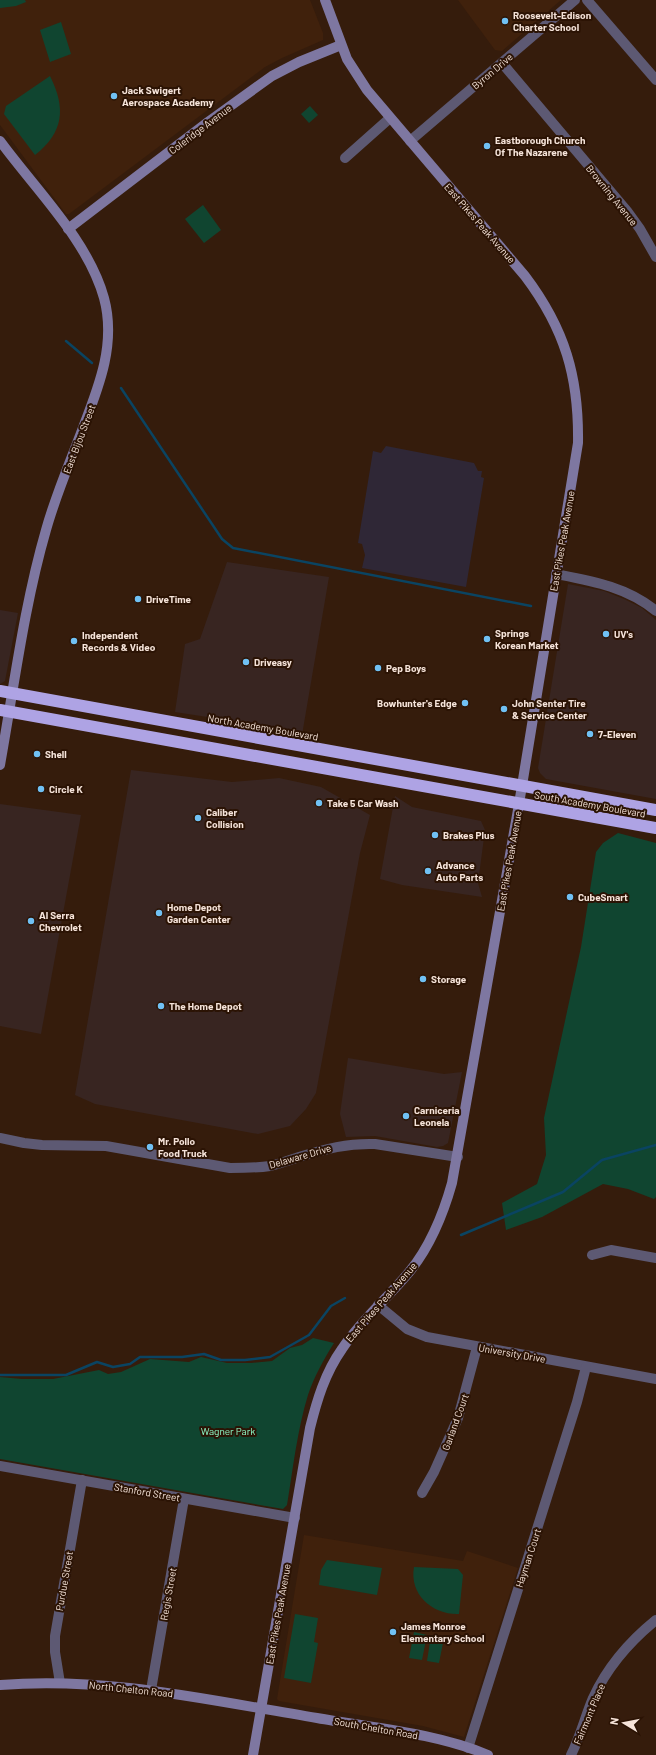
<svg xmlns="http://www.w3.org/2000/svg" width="656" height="1755" font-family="Barlow,sans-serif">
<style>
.commercial{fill:#382521}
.industrial{fill:#2f2736}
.built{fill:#40210c}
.green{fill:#104530}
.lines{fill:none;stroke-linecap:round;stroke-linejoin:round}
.stream{stroke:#0a4462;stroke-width:2.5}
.street{stroke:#5d5973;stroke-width:10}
.secondary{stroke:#7e77a1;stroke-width:10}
.highway{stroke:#aea3e4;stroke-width:12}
.poi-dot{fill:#70c1f4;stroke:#2b1304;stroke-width:1.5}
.labels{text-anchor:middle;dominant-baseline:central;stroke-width:4;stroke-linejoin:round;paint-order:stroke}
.poi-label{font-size:10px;font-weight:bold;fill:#f6e4da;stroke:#2b1304;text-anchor:start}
.street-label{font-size:10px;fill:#f6e4da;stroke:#2b1304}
.park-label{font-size:10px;fill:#90fecc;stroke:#2b1304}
</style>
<rect width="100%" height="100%" fill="#351c0c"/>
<g class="commercial">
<polygon points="227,562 329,577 302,735 260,725 175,712 185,644 200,639"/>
<polygon points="568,584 604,591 624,599 642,608 656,620 656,799 546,779 540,773 538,768"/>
<polygon points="0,610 18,613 5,681 0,684"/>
<polygon points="131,770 232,782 279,778 321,787 370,815 360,853 316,1093 306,1109 290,1126 258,1134 95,1104 75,1095"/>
<polygon points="395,796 412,807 481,821 485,830 478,883 482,897 402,885 380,879"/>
<polygon points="0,804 81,815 41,1034 0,1026"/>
<polygon points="348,1058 444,1074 462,1072 448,1143 443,1146 437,1147 375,1136 346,1137 340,1114"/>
</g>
<polygon class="industrial" points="386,446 474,463 478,471 482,471 481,477 484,478 466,587 362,568 365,555 362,544 358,543 373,451 381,453"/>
<g class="built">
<polygon points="0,0 310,0 323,33 323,40 282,58 265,67 69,214 66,214 0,125"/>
<polygon points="458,0 561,0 502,51 495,50"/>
<polygon points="304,1535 463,1561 467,1551 518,1568 464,1737 423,1726 279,1701 277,1699"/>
</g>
<g class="green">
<polygon points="0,0 25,0 26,2 16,6 0,8"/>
<polygon points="61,22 71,54 50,62 40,30"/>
<path d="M50 76C66 108 64 132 35 155L4 114 6 106Z"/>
<polygon points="310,106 318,115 309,123 301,114"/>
<polygon points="203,205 221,230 204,243 185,219"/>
<polygon points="618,833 656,843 656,1197 654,1199 628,1189 603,1184 542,1217 506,1230 502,1203 537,1184 546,1155 544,1118 581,947 596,852 603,843"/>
<path d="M313 1338 334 1343C324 1359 314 1377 308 1395 297 1431 293 1469 287 1505L283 1509 0 1459V1377L22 1379H53L99 1370 108 1374 121 1372 150 1359 189 1362 201 1357 227 1363H251L272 1361 290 1348 302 1345Z"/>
<polygon points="327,1560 382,1568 377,1595 319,1585 321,1570"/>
<path d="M414 1567 458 1569 463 1575 459 1614C433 1615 409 1595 414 1567Z"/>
<polygon points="295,1614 318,1618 314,1642 318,1643 311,1683 284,1678"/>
<polygon points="414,1632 427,1635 422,1660 409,1658"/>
<polygon points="431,1635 444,1638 439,1663 427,1661"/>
</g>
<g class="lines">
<g class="stream">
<polyline points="66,341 92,363"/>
<polyline points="121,388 222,539 233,548 531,606"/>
<polyline points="461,1235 563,1192 602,1160 656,1145"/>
<polyline points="0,1375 66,1375 97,1362 113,1367 130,1364 140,1357 182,1357 204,1354 221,1360 245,1360 270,1357 309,1335 331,1306 345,1298"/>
</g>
<g class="street">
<polyline points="587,0 656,80"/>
<polyline points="502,63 627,211 640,229 656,257"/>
<polyline points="410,141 575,0"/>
<polyline points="345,158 390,118"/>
<path d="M556 574C592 581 627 587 656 611"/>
<path d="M0 1138 24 1143 42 1145 106 1146 230 1168C243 1168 257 1168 270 1166 280 1164 290 1160 299 1157 325 1149 348 1143 375 1144L458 1157"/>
<polyline points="592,1255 611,1250 656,1258"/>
<polyline points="378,1305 407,1329 427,1337 656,1379"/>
<polyline points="0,1466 295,1518"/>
<polyline points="422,1493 434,1472 458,1418 477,1347"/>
<polyline points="60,1683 55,1652 55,1636 82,1480"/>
<polyline points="151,1690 184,1499"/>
<polyline points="468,1748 577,1402 586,1367"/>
<path d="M571 1755C580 1737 585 1717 593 1698 607 1668 630 1641 656 1620"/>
</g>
<g class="secondary">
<path d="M0 141C35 189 88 240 104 298 116 342 100 384 84 425 71 460 56 494 46 530 24 606 14 687 0 765"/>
<polyline points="68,229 208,122 272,76 299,62 341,45"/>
<path d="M0 1685C108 1676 212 1701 317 1718 373 1728 436 1733 488 1755"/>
<path d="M253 1755 310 1428C317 1400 325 1373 342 1349 361 1320 388 1298 410 1271 431 1245 443 1215 452 1183L519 804 578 443C579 377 565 329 525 276L367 90 347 59 325 0"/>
</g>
<g class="highway">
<polyline points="0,691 656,810"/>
<polyline points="0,710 656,828"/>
</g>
</g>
<g class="poi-dot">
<circle cx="505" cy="21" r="4"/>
<circle cx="114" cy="96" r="4"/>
<circle cx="487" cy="146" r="4"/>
<circle cx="138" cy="599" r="4"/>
<circle cx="606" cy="634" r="4"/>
<circle cx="487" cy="639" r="4"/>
<circle cx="74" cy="641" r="4"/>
<circle cx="246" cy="662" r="4"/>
<circle cx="378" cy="668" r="4"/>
<circle cx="465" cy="703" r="4"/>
<circle cx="504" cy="709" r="4"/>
<circle cx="590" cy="734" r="4"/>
<circle cx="37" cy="754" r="4"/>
<circle cx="41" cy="789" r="4"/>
<circle cx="319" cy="803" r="4"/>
<circle cx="198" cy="818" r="4"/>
<circle cx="435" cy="835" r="4"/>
<circle cx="428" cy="871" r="4"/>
<circle cx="570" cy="897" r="4"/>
<circle cx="159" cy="913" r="4"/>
<circle cx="31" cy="921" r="4"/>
<circle cx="423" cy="979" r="4"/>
<circle cx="161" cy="1006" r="4"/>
<circle cx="406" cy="1116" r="4"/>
<circle cx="150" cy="1147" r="4"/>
<circle cx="393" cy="1632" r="4"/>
</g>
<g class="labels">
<g class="poi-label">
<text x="513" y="15">Roosevelt-Edison<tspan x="513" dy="12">Charter School</tspan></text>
<text x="122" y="90">Jack Swigert<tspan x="122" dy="12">Aerospace Academy</tspan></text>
<text x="495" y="140">Eastborough Church<tspan x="495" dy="12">Of The Nazarene</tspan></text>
<text x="146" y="599">DriveTime</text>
<text x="495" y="633">Springs<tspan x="495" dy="12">Korean Market</tspan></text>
<text x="614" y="634">UV's</text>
<text x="82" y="635">Independent<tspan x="82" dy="12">Records &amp; Video</tspan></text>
<text x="254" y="662">Driveasy</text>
<text x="386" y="668">Pep Boys</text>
<text x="457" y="703" text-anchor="end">Bowhunter's Edge</text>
<text x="512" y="703">John Senter Tire<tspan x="512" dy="12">&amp; Service Center</tspan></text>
<text x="598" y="734">7-Eleven</text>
<text x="45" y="754">Shell</text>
<text x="49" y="789">Circle K</text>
<text x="327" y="803">Take 5 Car Wash</text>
<text x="206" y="812">Caliber<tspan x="206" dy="12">Collision</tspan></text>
<text x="443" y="835">Brakes Plus</text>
<text x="436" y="865">Advance<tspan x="436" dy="12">Auto Parts</tspan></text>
<text x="578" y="897">CubeSmart</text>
<text x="167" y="907">Home Depot<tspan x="167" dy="12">Garden Center</tspan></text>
<text x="39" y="915">Al Serra<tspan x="39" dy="12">Chevrolet</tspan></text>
<text x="431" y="979">Storage</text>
<text x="169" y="1006">The Home Depot</text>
<text x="414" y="1110">Carniceria<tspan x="414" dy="12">Leonela</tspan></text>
<text x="158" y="1141">Mr. Pollo<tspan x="158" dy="12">Food Truck</tspan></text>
<text x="401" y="1626">James Monroe<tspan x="401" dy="12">Elementary School</tspan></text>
</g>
<g class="street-label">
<text transform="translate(492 71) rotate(-40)">Byron Drive</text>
<text transform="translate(200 129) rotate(-37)">Coleridge Avenue</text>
<text transform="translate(612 195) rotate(51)">Browning Avenue</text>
<text transform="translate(480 223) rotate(49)">East Pikes Peak Avenue</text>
<text transform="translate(79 439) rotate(-69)">East Bijou Street</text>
<text transform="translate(562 541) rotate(-80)">East Pikes Peak Avenue</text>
<text transform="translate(263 727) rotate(10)">North Academy Boulevard</text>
<text transform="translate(590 804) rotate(10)">South Academy Boulevard</text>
<text transform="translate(509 861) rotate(-80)">East Pikes Peak Avenue</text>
<text transform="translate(300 1156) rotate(-16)">Delaware Drive</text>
<text transform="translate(381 1302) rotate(-49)">East Pikes Peak Avenue</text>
<text transform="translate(512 1353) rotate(10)">University Drive</text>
<text transform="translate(455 1422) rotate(-70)">Garland Court</text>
<text transform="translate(147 1492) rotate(10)">Stanford Street</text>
<text transform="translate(528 1558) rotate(-72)">Hayman Court</text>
<text transform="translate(64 1581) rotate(-80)">Purdue Street</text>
<text transform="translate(168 1594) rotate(-80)">Regis Street</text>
<text transform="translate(278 1614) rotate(-80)">East Pikes Peak Avenue</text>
<text transform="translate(131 1689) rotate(6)">North Chelton Road</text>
<text transform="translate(589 1714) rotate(-67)">Fairmont Place</text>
<text transform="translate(376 1728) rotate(10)">South Chelton Road</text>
</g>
<g class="park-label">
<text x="228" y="1431">Wagner Park</text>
</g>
</g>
<g transform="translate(624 1723) rotate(280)" stroke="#2b1304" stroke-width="3" paint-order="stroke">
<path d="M0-3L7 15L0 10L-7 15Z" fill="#f6e4da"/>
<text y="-6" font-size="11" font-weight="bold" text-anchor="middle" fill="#f6e4da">N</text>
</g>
</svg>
